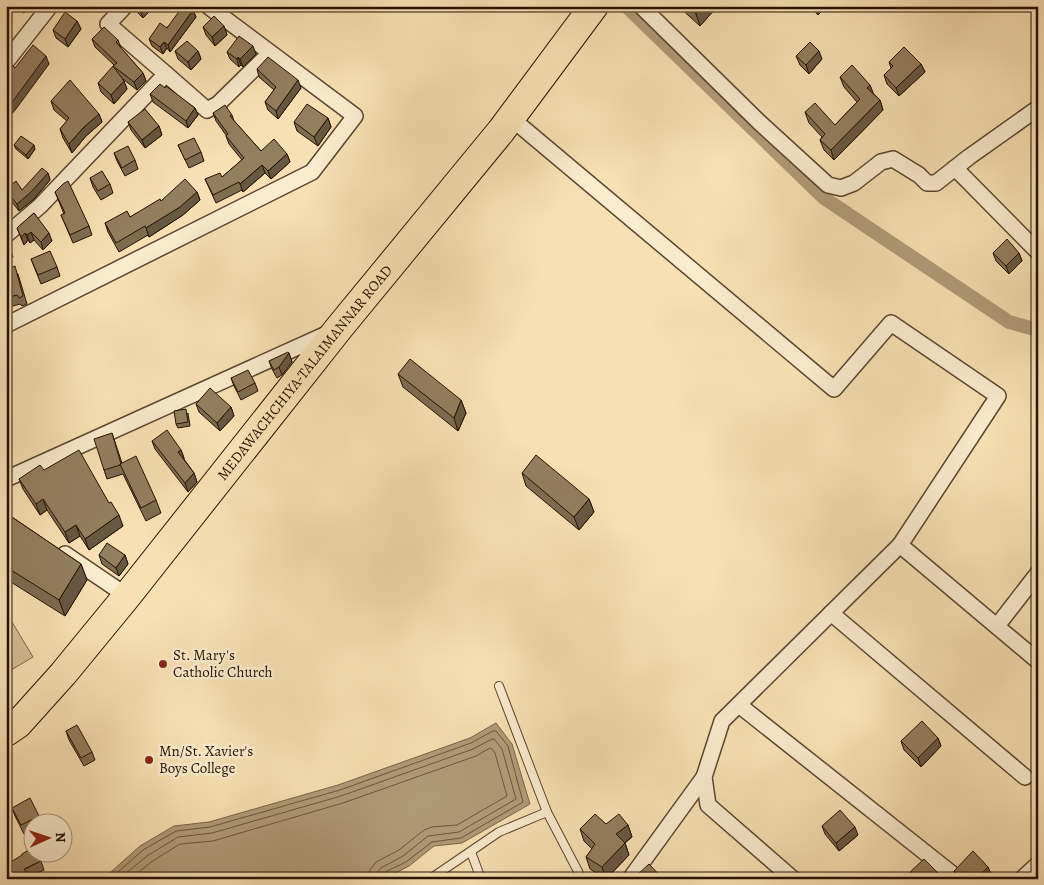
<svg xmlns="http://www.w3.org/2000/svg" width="1044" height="885" font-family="Alegreya,serif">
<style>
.green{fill:#d3be95;stroke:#7c684a}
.water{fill:#b09b77;stroke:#796447}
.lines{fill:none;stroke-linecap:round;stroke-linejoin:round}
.shore{stroke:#6b563c;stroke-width:1}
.canal{stroke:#b09b77;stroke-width:14}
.lane-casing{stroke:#5a462d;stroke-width:10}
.street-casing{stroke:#5a462d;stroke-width:18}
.highway-casing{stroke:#261200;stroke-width:30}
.lane{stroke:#faecce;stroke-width:8}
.street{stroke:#faecce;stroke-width:15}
.highway{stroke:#f7e1b4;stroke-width:28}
.wall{fill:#7e6c51;stroke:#261200}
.shaded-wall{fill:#675842;stroke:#261200}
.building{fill:#937e5e;stroke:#261200}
.poi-dot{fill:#8f2418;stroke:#faecce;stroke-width:2}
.labels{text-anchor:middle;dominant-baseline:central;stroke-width:5;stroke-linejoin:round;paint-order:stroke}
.street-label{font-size:15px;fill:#261200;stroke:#faecce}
.poi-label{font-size:15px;fill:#261200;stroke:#faecce;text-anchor:start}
</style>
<rect width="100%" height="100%" fill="#f7e1b4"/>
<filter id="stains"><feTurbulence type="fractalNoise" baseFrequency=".004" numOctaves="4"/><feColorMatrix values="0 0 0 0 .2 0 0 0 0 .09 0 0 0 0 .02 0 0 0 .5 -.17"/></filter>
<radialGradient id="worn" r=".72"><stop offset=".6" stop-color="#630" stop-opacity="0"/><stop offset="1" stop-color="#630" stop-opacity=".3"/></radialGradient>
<polygon class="green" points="6,612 33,657 6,673"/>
<polygon class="water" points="496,723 512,744 530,804 462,843 434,846 409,866 384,879 103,879 140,846 174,826 209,822 338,785 470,738"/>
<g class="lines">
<g class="shore">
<polyline points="110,879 143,850 176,831 210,827 340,790 471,743 493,731 496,731 508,746 523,802 461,838 432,842 406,862 385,872 383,879"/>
<polyline points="119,879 147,856 178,837 212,833 341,796 473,749 492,739 494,739 502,749 516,799 459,832 428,836 403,856 381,868 377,873 376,879"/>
<polyline points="131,879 151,862 180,844 213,841 343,803 476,756 490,748 492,749 495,753 507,796 457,825 432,827 424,830 399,850 376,862 370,870 369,879"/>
</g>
<polyline class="canal" points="626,6 824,198 1009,322 1038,330"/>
<defs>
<g id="lane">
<polyline points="499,686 547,812 582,879"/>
<polyline points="471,852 481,879"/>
<polyline points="430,879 499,832 547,812"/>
</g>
<g id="street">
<polyline points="641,6 759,122 828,185 841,188 854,183 881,162 893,159 919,175 927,183 936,183 969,157 1038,108"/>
<polyline points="6,62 50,6"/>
<polyline points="166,74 207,110 218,104 270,53"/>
<polyline points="511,118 834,389 891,323 998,396 900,545"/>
<polyline points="955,168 1038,252"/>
<polyline points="6,235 40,206 166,74 108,24 125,6"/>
<polyline points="6,325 312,172 355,116 208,6"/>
<polyline points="6,479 331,332"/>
<polyline points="65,554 127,596"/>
<polyline points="831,613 1025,777"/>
<polyline points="997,626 1038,573"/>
<polyline points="739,705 951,873"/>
<polyline points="630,879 704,777"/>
<polyline points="793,879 708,805 704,777 722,721 900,545 1038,661"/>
<polyline points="1022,879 1038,864"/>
</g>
<g id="highway">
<path id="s1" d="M6 732 18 724 63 674 127 596 339 328 501 131 594 6"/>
</g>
</defs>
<use href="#lane" class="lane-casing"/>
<use href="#street" class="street-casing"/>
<use href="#highway" class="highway-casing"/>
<use href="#lane" class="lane"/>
<use href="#street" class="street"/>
<use href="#highway" class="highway"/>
</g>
<g class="wall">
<polygon points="19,6 34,6 23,13"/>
<polygon points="133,6 155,6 143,18 134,9"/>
<polygon points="678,6 716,6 716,8 700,26"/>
<polygon points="810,6 827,6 818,15"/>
<polygon points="193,10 196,17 170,52 167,48 163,54 152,46 149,39"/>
<polygon points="77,21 81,29 68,47 56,38 53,30"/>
<polygon points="224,26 227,35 215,46 206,35 203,27"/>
<polygon points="92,39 118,40 121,48 143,73 146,81 137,90 123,79 127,89 114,104 101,92 98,83 114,68 113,66 114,65 95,47"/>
<polygon points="175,51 198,51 201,59 191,70 178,59"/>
<polygon points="227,52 256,54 243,67 241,65 239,67 230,59"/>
<polygon points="796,56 822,59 809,74 800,65"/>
<polygon points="889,62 921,64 925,72 899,96 887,84 884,75 891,68"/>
<polygon points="257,69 301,88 278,119 268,110 265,102 274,90 259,77"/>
<polygon points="840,77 870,85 873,93 880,100 883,110 834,160 824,150 820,140 822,137 809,123 805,112 835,125 857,102 844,87"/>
<polygon points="165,88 195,108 198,115 188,128 153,102 150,94"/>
<polygon points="51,101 99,114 102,122 86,136 72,153 63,138 60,129 67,121 54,110"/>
<polygon points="213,113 232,115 234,121 261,151 287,154 290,162 271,179 265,173 243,192 242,190 216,203 205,179 222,177 242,160 229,144 226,136 226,135 216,121"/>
<polygon points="328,118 331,127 318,146 297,131 294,122"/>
<polygon points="128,122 159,126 162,135 145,148 131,130"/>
<polygon points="14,145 35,149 28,159 16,149"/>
<polygon points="178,145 201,152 204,161 189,168"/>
<polygon points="114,153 135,160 138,169 125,176 117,161"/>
<polygon points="48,173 50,180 34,199 19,211 8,197 6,193 6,189 22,190"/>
<polygon points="90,178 110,184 113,193 101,200 93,187"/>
<polygon points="55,192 89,226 92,235 73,243 61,215 64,214"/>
<polygon points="197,192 200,200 183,215 149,237 148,235 119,252 108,232 105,223 130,217 161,201"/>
<polygon points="34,213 52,241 43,250 34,240 30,243 28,240 24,245 17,228"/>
<polygon points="993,253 1019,253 1022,261 1009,274 996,261"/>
<polygon points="31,259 57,267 60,276 41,284"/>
<polygon points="6,270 18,274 27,304 22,306 20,304 6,308"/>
<polygon points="289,353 292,362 282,375 277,378 272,369 269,361"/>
<polygon points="398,374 461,400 466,413 458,431 403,387"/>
<polygon points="231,378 255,383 258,391 241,400 234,386"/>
<polygon points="196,404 231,407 234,416 220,431 199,412"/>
<polygon points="188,413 190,426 178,428 176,424"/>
<polygon points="112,433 122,463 156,500 161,513 146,521 123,474 107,479 104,470"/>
<polygon points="152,441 181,450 184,458 184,459 194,473 197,482 188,492 155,449"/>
<polygon points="44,470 109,503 123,526 89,550 80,536 69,543 47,510 40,515 23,489 19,479"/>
<polygon points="522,473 589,499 594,512 579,530 526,486"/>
<polygon points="6,513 81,564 87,580 65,616 6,579"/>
<polygon points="99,555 125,555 128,564 119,576 102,564"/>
<polygon points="66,731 92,752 95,760 84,766 69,740"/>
<polygon points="938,738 941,746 921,767 904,750 901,741"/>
<polygon points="12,808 39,816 42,822 32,822 32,830 24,834 15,816"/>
<polygon points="606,824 628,825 632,837 625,843 629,855 606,879 590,869 586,857 592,849 584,841 580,829"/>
<polygon points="822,826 858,835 839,851 825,834"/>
<polygon points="41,861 44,870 29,877 6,879"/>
<polygon points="988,867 991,875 988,879 956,879 954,871"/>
<polygon points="910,872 939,879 912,879"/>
</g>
<g class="shaded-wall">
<polygon points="144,6 155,6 143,18 140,10"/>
<polygon points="702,6 716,6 716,8 700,26 696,14"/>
<polygon points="815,6 827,6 818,15"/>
<polygon points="193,10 196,17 170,52 168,45"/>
<polygon points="77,21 81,29 68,47 65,39"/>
<polygon points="224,26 227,35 215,46 212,37"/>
<polygon points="164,42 167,48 163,54 160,47"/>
<polygon points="253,46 256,54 243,67 240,59"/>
<polygon points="198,51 201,59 191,70 188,62"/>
<polygon points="819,51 822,59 809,74 806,65"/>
<polygon points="46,56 49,64 16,109 6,121 6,109"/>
<polygon points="238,57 241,65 239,67 237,59"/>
<polygon points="921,64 925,72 899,96 896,88"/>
<polygon points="143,73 146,81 137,90 134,82"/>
<polygon points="298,80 301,88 278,119 276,111"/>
<polygon points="124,81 127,89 114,104 111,95"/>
<polygon points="870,85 874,95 867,88"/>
<polygon points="880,100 883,110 834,160 831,150"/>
<polygon points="195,108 198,115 188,128 186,121"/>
<polygon points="99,114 102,122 86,136 72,153 69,144 83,128"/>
<polygon points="328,118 331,127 318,146 314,137"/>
<polygon points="159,126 162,135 145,148 142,140"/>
<polygon points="34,145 35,149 28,159 26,155"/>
<polygon points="287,154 290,162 271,179 268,171"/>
<polygon points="262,165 265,173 243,192 240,184"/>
<polygon points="48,173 50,180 34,199 19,211 17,204"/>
<polygon points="197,192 200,200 183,215 149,237 146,228"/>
<polygon points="31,232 34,240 30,243 27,235"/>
<polygon points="25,233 28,240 24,245 21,237"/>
<polygon points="49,233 52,241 43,250 41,242"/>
<polygon points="6,237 13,257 6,264"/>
<polygon points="1019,253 1022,261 1009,274 1006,266"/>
<polygon points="289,353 292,362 282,375 279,367"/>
<polygon points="461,400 466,413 458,431 454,418"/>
<polygon points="231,407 234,416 220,431 217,423"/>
<polygon points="181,450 184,458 181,460 178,452"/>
<polygon points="194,473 197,482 188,492 185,483"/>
<polygon points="43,499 47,510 40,515 36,504"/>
<polygon points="589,499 594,512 579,530 574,517"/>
<polygon points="119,515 123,526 89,550 85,539"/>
<polygon points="76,525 80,536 69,543 65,532"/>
<polygon points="125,555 128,564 119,576 116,568"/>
<polygon points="81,564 87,580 65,616 59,600"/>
<polygon points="938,738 941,746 921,767 918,758"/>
<polygon points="628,825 632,837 620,846 616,834"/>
<polygon points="855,827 858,835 839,851 836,843"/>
<polygon points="625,843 629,855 606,879 602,867"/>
<polygon points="988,867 991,875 988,879 976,879"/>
<polygon points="937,872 939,879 931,879"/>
<polygon points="28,874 29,879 21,879"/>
</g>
<g class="building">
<polygon points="137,6 144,6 140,10"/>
<polygon points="183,6 188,6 193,10 168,45 164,42 160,47 149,39 160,23 167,28"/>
<polygon points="687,6 702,6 696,14"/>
<polygon points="65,12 77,21 65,39 53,30"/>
<polygon points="214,16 224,26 212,37 203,27"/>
<polygon points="104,27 118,40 116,42 143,73 134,82 113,66 117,63 92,39"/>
<polygon points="239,36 253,46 240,59 238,57 237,59 227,52"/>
<polygon points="187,41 198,51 188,62 175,51"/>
<polygon points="810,42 819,51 806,65 796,56"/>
<polygon points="33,45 46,56 13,101 6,109 6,73 12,65 15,68"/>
<polygon points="904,47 921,64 896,88 884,75 893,66 889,62"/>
<polygon points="268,57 298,80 276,111 265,102 276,87 257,69"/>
<polygon points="852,65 870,85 867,88 880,100 831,150 820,140 825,134 805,112 815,103 835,125 860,99 840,77"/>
<polygon points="113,66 124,81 111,95 98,83"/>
<polygon points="70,80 99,114 83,128 69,144 60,129 69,118 51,101"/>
<polygon points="160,84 165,88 166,86 195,108 186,121 150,94"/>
<polygon points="307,104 328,118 314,137 294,122"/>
<polygon points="225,105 232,115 230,116 261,151 274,139 287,154 268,171 262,165 240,184 239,182 213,195 205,179 220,173 222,177 244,158 226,136 228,134 213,113"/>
<polygon points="145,109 159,126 142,140 128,122"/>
<polygon points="21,136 34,145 26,155 14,145"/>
<polygon points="194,138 201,152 185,160 178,145"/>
<polygon points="128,146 135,160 122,168 114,153"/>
<polygon points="42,168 48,173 31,192 17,204 6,191 6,189 16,181 22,190"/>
<polygon points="102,171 110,184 98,191 90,178"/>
<polygon points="185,179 197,192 180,207 146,228 145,226 116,243 105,223 127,211 130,217 160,199 161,201"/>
<polygon points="68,181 89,226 70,235 61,215 65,213 55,192 63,184"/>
<polygon points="34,213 49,233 41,242 31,232 27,235 25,233 21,237 17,228"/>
<polygon points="6,237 10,248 6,252"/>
<polygon points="1007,239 1019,253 1006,266 993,253"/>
<polygon points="50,251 57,267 38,275 31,259"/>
<polygon points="15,266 23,296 19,298 17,295 6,298 6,270"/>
<polygon points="288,352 289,353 279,367 274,370 269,361"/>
<polygon points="410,359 461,400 454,418 398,374"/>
<polygon points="248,370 255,383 238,392 231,378"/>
<polygon points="210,388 231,407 217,423 196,404"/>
<polygon points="186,409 188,422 176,424 174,411"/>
<polygon points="167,430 181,450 178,452 194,473 185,483 152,441"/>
<polygon points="112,433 121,464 120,464 120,465 104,470 94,439"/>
<polygon points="79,450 109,503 111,502 119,515 85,539 76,525 65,532 43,499 36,504 19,479 40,465 44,470"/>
<polygon points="536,455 589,499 574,517 522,473"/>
<polygon points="136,456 156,500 141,508 120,464"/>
<polygon points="6,513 81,564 59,600 6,567"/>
<polygon points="107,543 125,555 116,568 99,555"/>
<polygon points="922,721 938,738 918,758 901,741"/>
<polygon points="77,725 92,752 81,758 66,731"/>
<polygon points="30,798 39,816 21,825 12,808"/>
<polygon points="840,810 855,827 836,843 822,826"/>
<polygon points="595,814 606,824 619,814 628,825 616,834 625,843 602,867 586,857 595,844 580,829"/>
<polygon points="32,848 32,852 37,852 41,861 24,869 28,874 21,879 6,879 6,865 22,855 22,854"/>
<polygon points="973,851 988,867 976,879 961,879 954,871"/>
<polygon points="924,859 937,872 931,879 917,879 910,872"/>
<polygon points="649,864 663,879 641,879 637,875"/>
</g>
<g class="poi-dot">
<circle cx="163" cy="664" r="5"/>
<circle cx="149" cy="760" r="5"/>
</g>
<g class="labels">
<g class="street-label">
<text stroke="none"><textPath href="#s1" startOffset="468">MEDAWACHCHIYA-TALAIMANNAR ROAD</textPath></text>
</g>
<g class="poi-label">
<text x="173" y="655">St. Mary's<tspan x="173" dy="17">Catholic Church</tspan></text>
<text x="159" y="751">Mn/St. Xavier's<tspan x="159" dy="17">Boys College</tspan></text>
</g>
</g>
<rect width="1044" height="885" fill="none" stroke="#f7e1b4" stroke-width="25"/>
<rect x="8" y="8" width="1029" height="870" fill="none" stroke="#261200" stroke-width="2.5"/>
<rect x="12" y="12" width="1019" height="860" fill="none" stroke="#261200"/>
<g transform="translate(48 838) rotate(87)"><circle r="24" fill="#faecce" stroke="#a5957c"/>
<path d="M0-4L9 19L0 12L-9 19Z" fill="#8f2418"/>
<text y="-8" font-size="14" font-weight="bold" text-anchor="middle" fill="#261200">N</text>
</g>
<rect width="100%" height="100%" filter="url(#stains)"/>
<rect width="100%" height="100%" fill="url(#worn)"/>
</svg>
